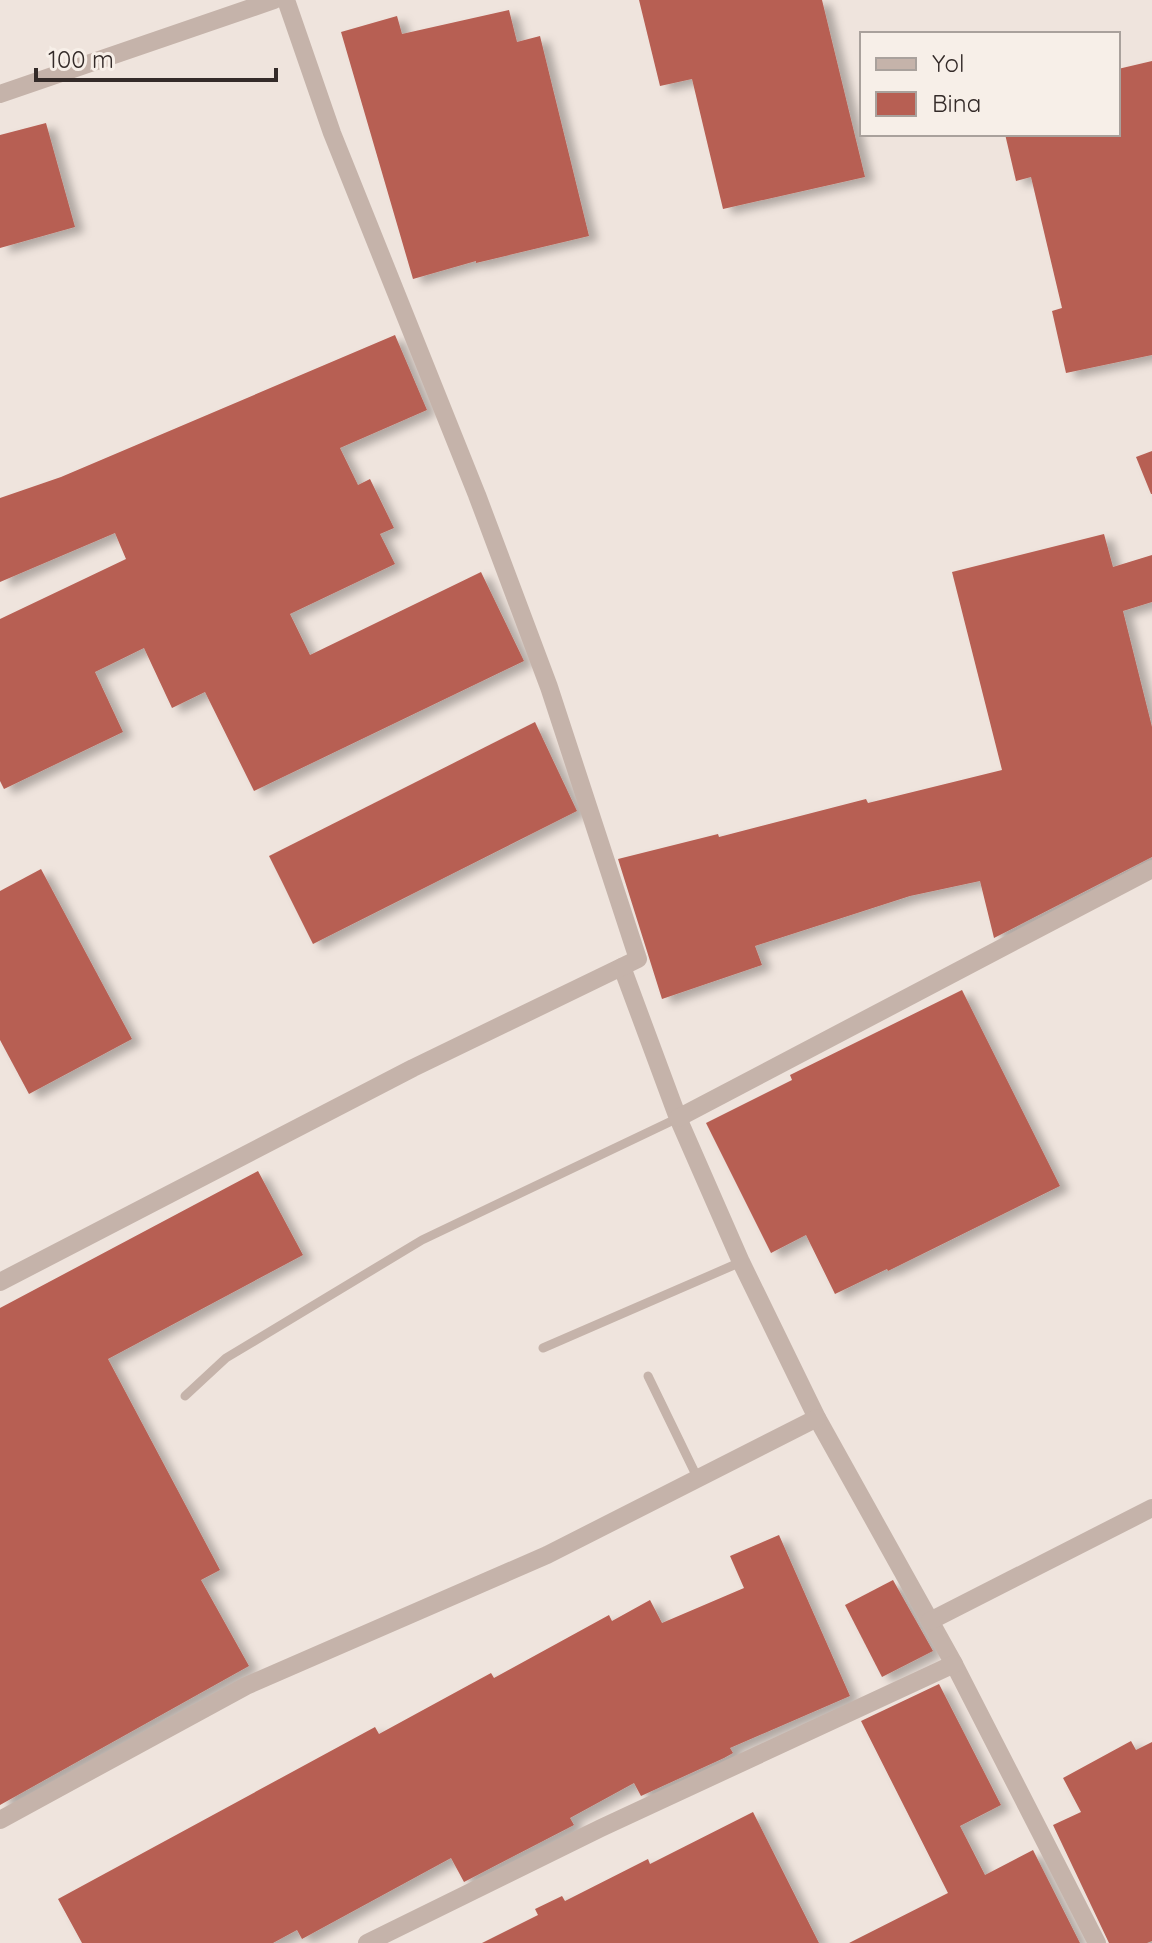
<svg xmlns="http://www.w3.org/2000/svg" width="1152" height="1943" font-family="Quicksand,sans-serif">
<style>
.building{fill:#b75f53;filter:url(#shadow)}
.lines{fill:none;stroke-linecap:round;stroke-linejoin:round}
.service{stroke:#c5b3aa;stroke-width:9}
.minor{stroke:#c5b3aa;stroke-width:18}
</style>
<defs>
<filter id="shadow"><feDropShadow dx="9" dy="5" stdDeviation="4" flood-color="#0004"/></filter>
</defs>
<rect width="100%" height="100%" fill="#efe4dd"/>
<g class="building">
<polygon points="639,0 822,0 865,177 723,209 692,79 660,86"/>
<polygon points="509,10 517,42 540,36 589,236 476,263 476,261 413,279 341,32 397,16 402,34"/>
<polygon points="1152,61 1152,355 1066,373 1052,311 1062,308 1031,177 1016,181 1005,134 1118,134 1118,69"/>
<polygon points="46,123 75,227 0,248 0,135"/>
<polygon points="395,335 427,410 340,448 358,485 370,479 394,528 380,534 395,564 290,614 310,655 481,572 524,661 254,791 205,692 172,708 144,648 95,672 123,732 4,789 0,781 0,619 126,559 115,533 0,582 0,498 61,477"/>
<polygon points="1152,451 1152,494 1151,494 1136,457"/>
<polygon points="1104,534 1113,567 1152,555 1152,602 1123,611 1152,727 1152,857 994,938 980,881 910,896 755,946 762,965 662,999 618,859 718,834 719,837 866,799 868,803 1002,770 952,572"/>
<polygon points="535,722 577,811 313,944 269,856"/>
<polygon points="41,869 132,1039 29,1094 0,1040 0,891"/>
<polygon points="962,990 1060,1186 888,1271 887,1269 835,1294 806,1235 771,1253 706,1123 792,1080 790,1075"/>
<polygon points="258,1171 303,1255 108,1359 220,1570 201,1580 249,1666 0,1805 0,1308"/>
<polygon points="779,1535 850,1696 730,1748 733,1753 724,1758 641,1796 634,1783 570,1818 574,1825 464,1882 451,1858 302,1939 297,1930 273,1943 82,1943 58,1899 375,1727 379,1734 491,1673 494,1678 609,1615 612,1621 650,1600 662,1623 744,1588 730,1556"/>
<polygon points="893,1580 933,1651 882,1677 845,1605"/>
<polygon points="939,1684 1001,1805 960,1826 985,1875 1033,1850 1080,1943 849,1943 948,1893 861,1721"/>
<polygon points="1131,1741 1136,1750 1152,1742 1152,1941 1147,1943 1109,1943 1053,1825 1081,1812 1063,1778"/>
<polygon points="753,1812 819,1943 482,1943 538,1915 535,1909 562,1896 565,1901 648,1859 650,1864"/>
</g>
<g class="lines">
<g class="service">
<polyline points="543,1348 741,1262"/>
<polyline points="648,1376 698,1479"/>
<polyline points="185,1396 226,1358 422,1240 678,1118"/>
</g>
<g class="minor">
<polyline points="0,94 274,0"/>
<polyline points="622,967 678,1118 741,1262 817,1418 954,1664 1097,1943"/>
<polyline points="678,1118 1152,869"/>
<polyline points="0,1282 413,1068 638,959 549,687 477,495 332,133 286,0"/>
<polyline points="930,1621 1152,1508"/>
<polyline points="0,1820 246,1686 547,1555 817,1418"/>
<polyline points="367,1943 601,1828 954,1664"/>
</g>
</g>
<rect x="860" y="32" width="260" height="104" fill="#f7efe8" stroke="#a9a19c" stroke-width="2"/>
<rect x="876" y="58" width="40" height="12" fill="#c5b3aa" stroke="#a9a19c" stroke-width="2"/>
<text x="932" y="72" font-size="24" fill="#342b29">Yol</text>
<rect x="876" y="92" width="40" height="24" fill="#b75f53" stroke="#a9a19c" stroke-width="2"/>
<text x="932" y="112" font-size="24" fill="#342b29">Bina</text>
<path d="M36 68v12h240v-12" fill="none" stroke="#342b29" stroke-width="4"/>
<text x="48" y="68" font-size="24" fill="#342b29" stroke="#f7efe8" stroke-width="6" paint-order="stroke">100 m</text>
</svg>
